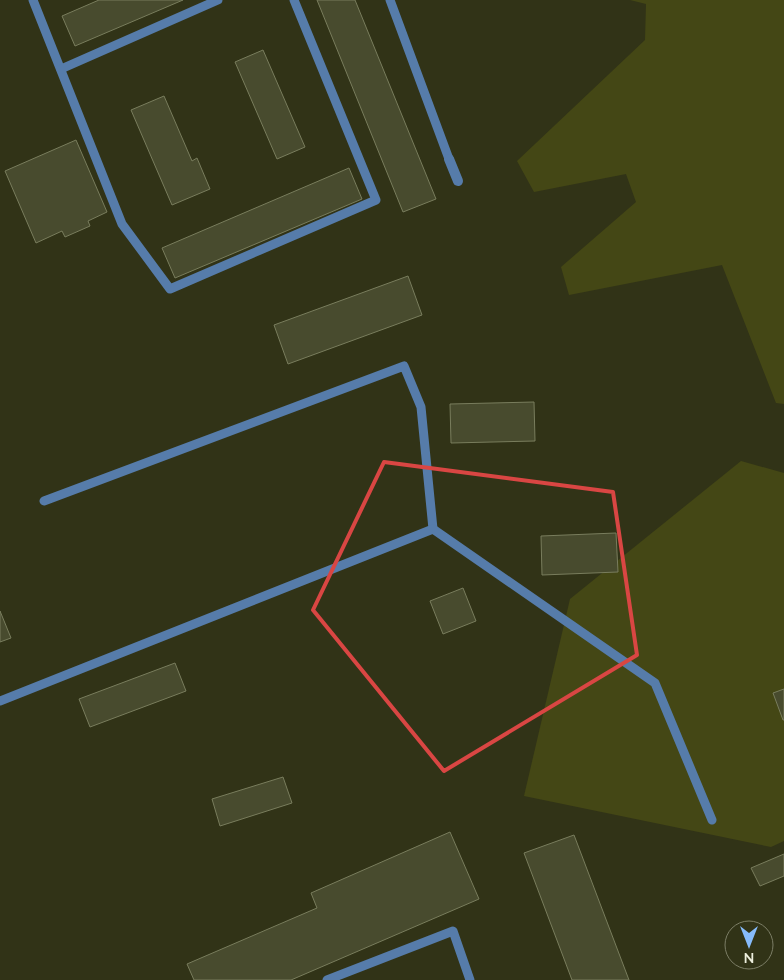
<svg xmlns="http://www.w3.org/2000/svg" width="784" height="980" font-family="Mulish,sans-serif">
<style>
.green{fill:#444715}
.building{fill:#484b2e;stroke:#797d5d}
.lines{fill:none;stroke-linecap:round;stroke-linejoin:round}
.service{stroke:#567caa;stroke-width:9}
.minor{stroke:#567caa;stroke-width:10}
.marked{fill:none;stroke:#d94643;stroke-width:4;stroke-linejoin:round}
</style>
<rect width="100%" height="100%" fill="#313317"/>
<g class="green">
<polygon points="630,0 784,0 784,404 776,403 722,265 569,295 561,267 636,202 626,174 534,192 517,161 645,40 646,4"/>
<polygon points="741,461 784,473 784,841 771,847 524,796 570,599"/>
</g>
<g class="building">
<polygon points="99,0 183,0 75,46 62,16"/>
<polygon points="317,0 355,0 436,199 403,212"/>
<polygon points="263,50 305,147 277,159 235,62"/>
<polygon points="164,96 192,161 197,158 210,189 172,205 131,110"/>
<polygon points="76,140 107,212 88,221 90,226 65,237 62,231 36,243 5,171"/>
<polygon points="349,168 362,199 175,278 162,248"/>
<polygon points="408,276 422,315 288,364 274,325"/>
<polygon points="534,402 535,441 451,443 450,404"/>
<polygon points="616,533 618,572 542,575 541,536"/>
<polygon points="463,588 476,621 443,634 430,601"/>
<polygon points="0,611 11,638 0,642"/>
<polygon points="175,663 186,691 90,727 79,699"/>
<polygon points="784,689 784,720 783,720 773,693"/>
<polygon points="283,777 292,803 220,826 212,799"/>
<polygon points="450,832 479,899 291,980 194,980 187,964 317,908 311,893"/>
<polygon points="574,835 629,980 572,980 524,853"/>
<polygon points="784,854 784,876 760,886 751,868"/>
</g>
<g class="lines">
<g class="service">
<polyline points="33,0 122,224 170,289 376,200 294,0"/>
<polyline points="390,0 449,159"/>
<polyline points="61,69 218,0"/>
<polyline points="44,501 404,366 421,407 433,529"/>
<polyline points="0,701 433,529 655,683 712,820"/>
<polyline points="327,980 453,931 470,980"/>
</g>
<polyline class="minor" points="449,159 458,181"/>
</g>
<path class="marked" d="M384 462 613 492 637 655 444 771 313 610Z"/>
<g transform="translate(749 945) rotate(180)"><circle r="24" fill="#313317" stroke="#7c7e66"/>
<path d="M0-4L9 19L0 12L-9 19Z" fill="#86bbfb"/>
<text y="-8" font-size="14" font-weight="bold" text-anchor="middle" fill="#eceedd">N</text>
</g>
</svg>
